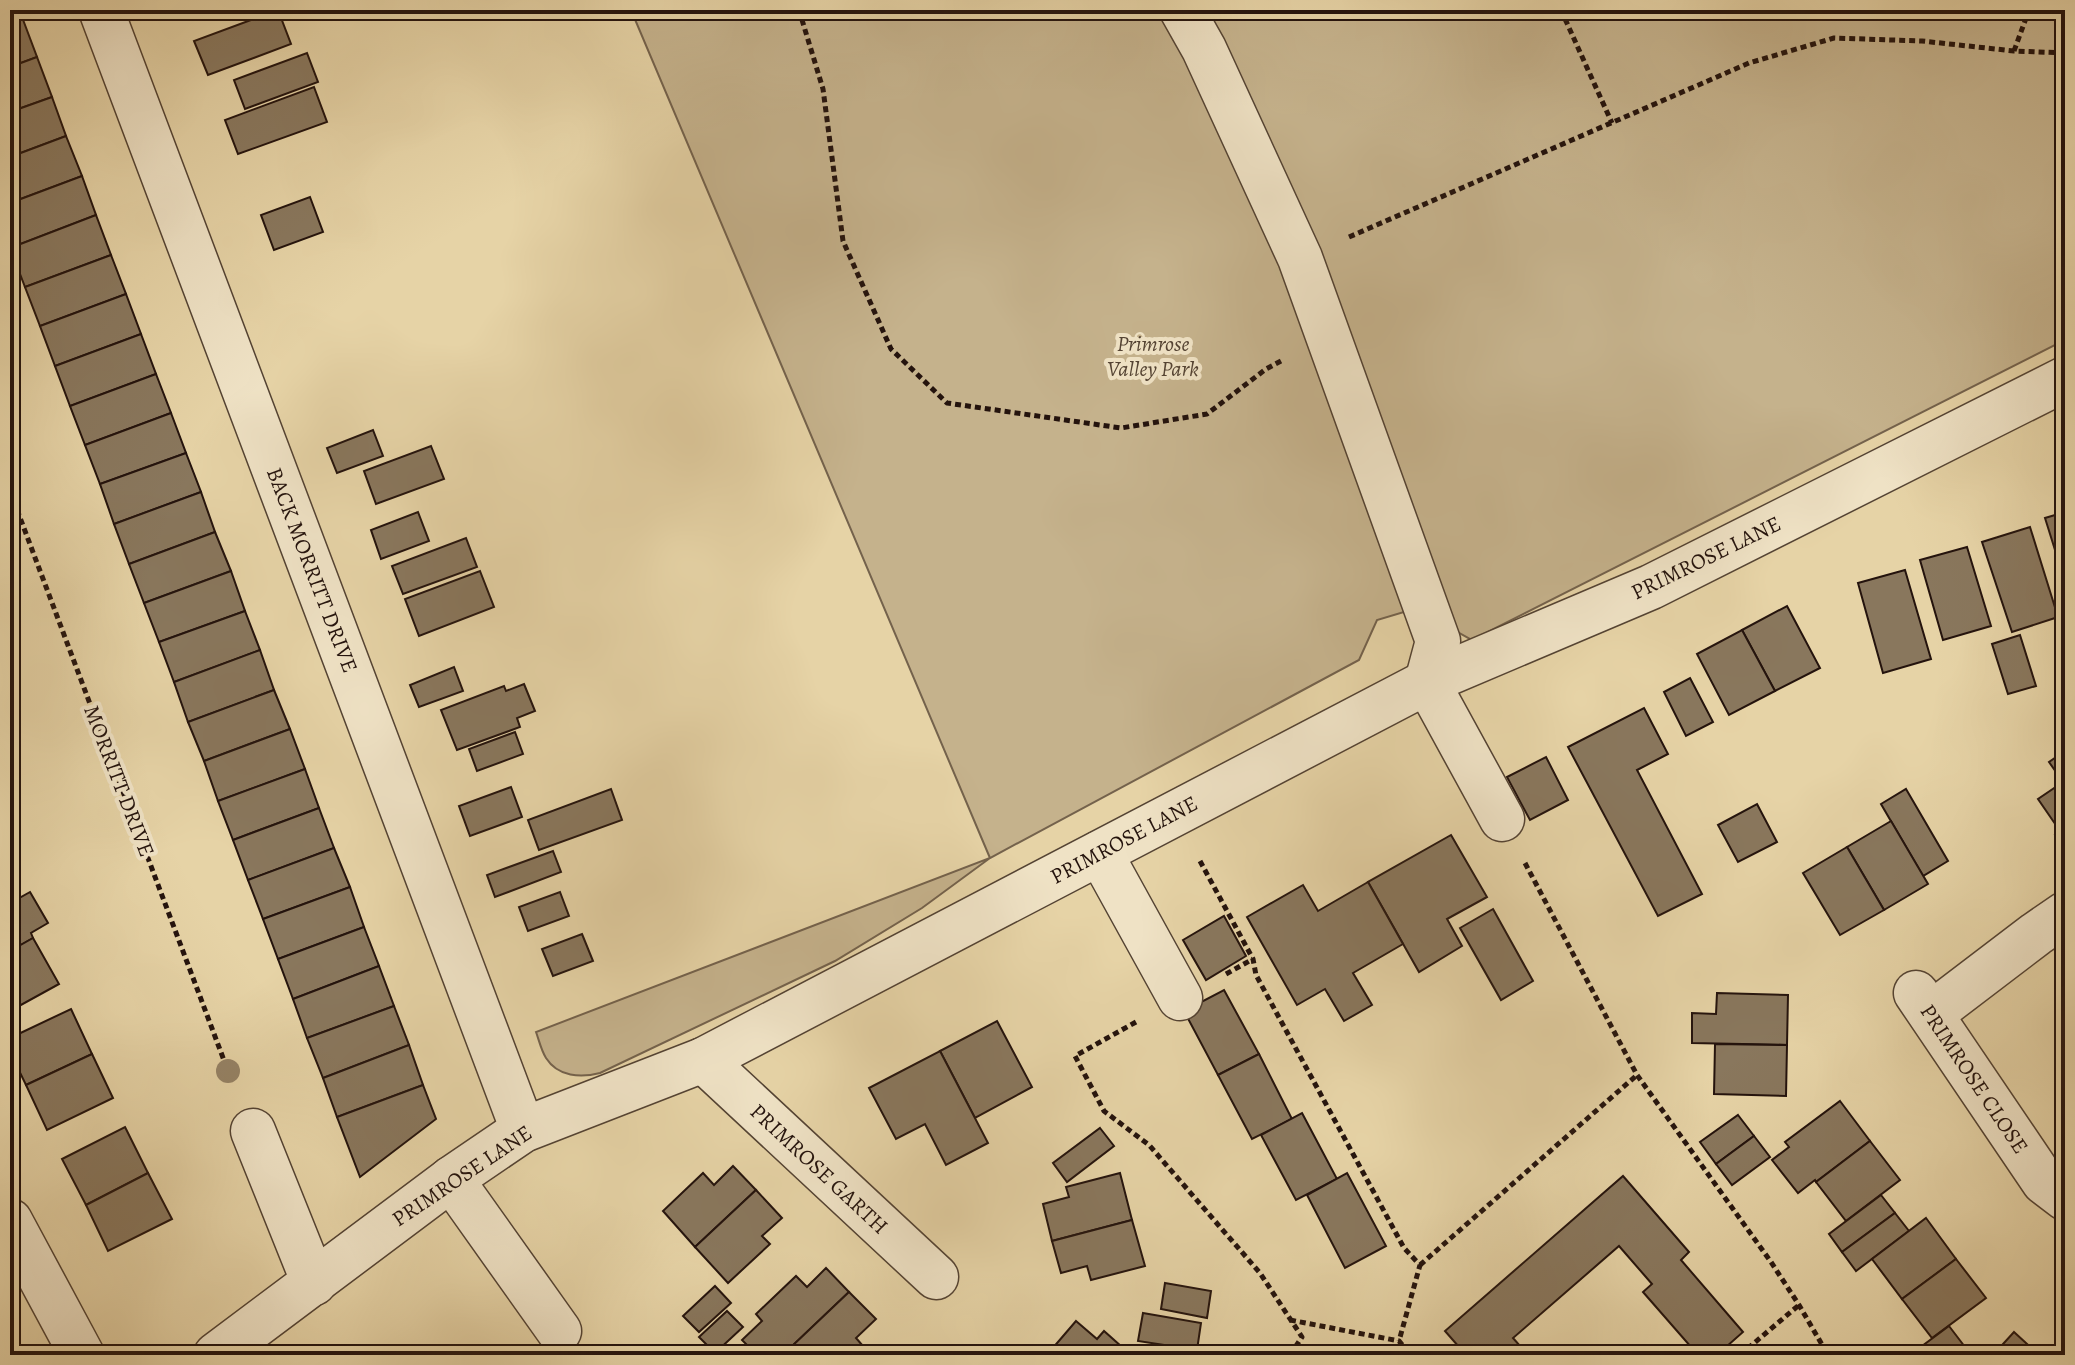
<svg xmlns="http://www.w3.org/2000/svg" width="2075" height="1365" font-family="Alegreya,serif">
<style>
.green{fill:#c5b28c;stroke:#74624c;stroke-width:2}
.building{fill:#89775d;stroke:#24130d;stroke-width:2}
.lines{fill:none;stroke-linecap:round;stroke-linejoin:round}
.minor-casing{stroke:#544333;stroke-width:47}
.path{stroke:#24130d;stroke-width:5;stroke-dasharray:6 4;stroke-linecap:butt}
.minor{stroke:#efe2c5;stroke-width:44}
.tree{fill:#968467}
.labels{text-anchor:middle;dominant-baseline:central;stroke-width:8;stroke-linejoin:round;paint-order:stroke}
.park-label{font-size:22px;font-style:italic;fill:#544333;stroke:#efe2c5}
.street-label{font-size:22px;fill:#24130d;stroke:#efe2c5}
</style>
<rect width="100%" height="100%" fill="#e6d3a6"/>
<filter id="stains"><feTurbulence type="fractalNoise" baseFrequency=".0025" numOctaves="4"/><feColorMatrix values="0 0 0 0 .2 0 0 0 0 .09 0 0 0 0 .02 0 0 0 .5 -.17"/></filter>
<radialGradient id="worn" r=".72"><stop offset=".6" stop-color="#630" stop-opacity="0"/><stop offset="1" stop-color="#630" stop-opacity=".3"/></radialGradient>
<path class="green" d="M631 10H2065V340L1472 640 1447 626 1434 603 1377 620 1359 660 990 858 922 908 835 961 600 1073C581 1078 558 1077 546 1058 541 1050 539 1040 536 1032L990 858Z"/>
<g class="building">
<polygon points="278,10 291,44 208,75 194,41"/>
<polygon points="22,17 37,57 10,67 10,22"/>
<polygon points="307,53 318,82 245,109 234,80"/>
<polygon points="37,57 52,97 10,112 10,67"/>
<polygon points="314,87 327,122 238,154 225,120"/>
<polygon points="52,97 66,136 10,157 10,112"/>
<polygon points="66,136 82,176 10,203 10,157"/>
<polygon points="82,176 96,215 10,248 10,203"/>
<polygon points="310,197 323,232 274,250 261,215"/>
<polygon points="96,215 111,255 25,287 10,248"/>
<polygon points="111,255 126,294 40,326 25,287"/>
<polygon points="126,294 141,334 55,366 40,326"/>
<polygon points="141,334 156,374 70,406 55,366"/>
<polygon points="156,374 171,413 85,445 70,406"/>
<polygon points="171,413 186,453 100,484 85,445"/>
<polygon points="373,430 383,456 337,473 327,448"/>
<polygon points="431,446 444,479 376,504 364,471"/>
<polygon points="186,453 201,492 114,524 100,484"/>
<polygon points="201,492 215,532 129,564 114,524"/>
<polygon points="418,512 429,541 381,559 371,530"/>
<polygon points="2065,512 2065,582 2045,518"/>
<polygon points="2030,527 2058,617 2012,632 1982,542"/>
<polygon points="215,532 231,571 144,603 129,564"/>
<polygon points="466,538 477,567 403,594 392,566"/>
<polygon points="1967,547 1991,626 1943,640 1920,560"/>
<polygon points="1905,570 1931,659 1883,673 1858,583"/>
<polygon points="231,571 245,611 159,642 144,603"/>
<polygon points="480,571 494,607 419,636 405,599"/>
<polygon points="1787,606 1820,668 1775,691 1742,630"/>
<polygon points="245,611 260,650 174,682 159,642"/>
<polygon points="1742,630 1775,691 1729,715 1697,654"/>
<polygon points="2020,635 2036,686 2008,694 1992,644"/>
<polygon points="260,650 274,690 188,722 174,682"/>
<polygon points="454,667 463,691 419,707 410,685"/>
<polygon points="1690,678 1713,722 1686,736 1664,692"/>
<polygon points="524,684 535,711 517,718 520,727 457,750 441,710 504,686 506,691"/>
<polygon points="274,690 290,729 204,761 188,722"/>
<polygon points="1644,708 1668,754 1637,770 1702,894 1658,916 1568,747"/>
<polygon points="290,729 305,769 218,801 204,761"/>
<polygon points="515,732 523,754 477,771 469,749"/>
<polygon points="2065,751 2065,850 2055,835 2060,831 2038,799 2063,782 2049,762"/>
<polygon points="1546,757 1568,800 1530,820 1507,777"/>
<polygon points="305,769 319,808 233,840 218,801"/>
<polygon points="511,787 522,817 470,836 459,806"/>
<polygon points="611,789 622,820 539,850 528,820"/>
<polygon points="1906,789 1948,861 1923,876 1881,804"/>
<polygon points="1757,804 1777,842 1738,862 1718,825"/>
<polygon points="319,808 334,848 248,880 233,840"/>
<polygon points="1891,821 1928,884 1884,910 1847,847"/>
<polygon points="1451,835 1487,897 1447,919 1462,946 1419,972 1368,882"/>
<polygon points="1847,847 1884,910 1840,935 1803,873"/>
<polygon points="334,848 350,887 263,919 248,880"/>
<polygon points="553,851 561,872 495,897 487,875"/>
<polygon points="1368,882 1403,944 1353,973 1372,1005 1344,1021 1325,989 1297,1005 1247,917 1303,885 1318,911"/>
<polygon points="350,887 364,927 278,959 263,919"/>
<polygon points="30,892 48,923 31,933 33,938 10,951 10,898 12,902"/>
<polygon points="560,892 569,916 528,931 519,907"/>
<polygon points="1493,909 1533,981 1501,1000 1460,928"/>
<polygon points="1224,916 1246,956 1206,980 1183,940"/>
<polygon points="364,927 379,966 293,999 278,959"/>
<polygon points="582,934 593,961 553,976 542,949"/>
<polygon points="33,938 59,984 10,1011 10,951"/>
<polygon points="379,966 394,1006 307,1038 293,999"/>
<polygon points="1224,990 1259,1054 1218,1075 1184,1011"/>
<polygon points="1717,993 1788,995 1787,1045 1692,1043 1692,1013 1716,1014"/>
<polygon points="394,1006 409,1045 323,1078 307,1038"/>
<polygon points="71,1009 92,1054 26,1085 10,1052 10,1038"/>
<polygon points="997,1021 1032,1087 975,1118 940,1051"/>
<polygon points="1715,1044 1787,1045 1786,1096 1714,1094"/>
<polygon points="409,1045 423,1085 337,1117 323,1078"/>
<polygon points="940,1051 988,1143 946,1165 925,1124 896,1139 869,1088"/>
<polygon points="92,1054 113,1098 47,1130 26,1085"/>
<polygon points="1259,1054 1292,1119 1252,1139 1218,1075"/>
<polygon points="423,1085 436,1119 360,1177 337,1117"/>
<polygon points="1840,1101 1870,1141 1816,1182 1815,1180 1798,1193 1772,1160 1789,1147 1785,1142"/>
<polygon points="1302,1113 1337,1179 1296,1200 1261,1135"/>
<polygon points="1738,1115 1754,1136 1716,1164 1700,1142"/>
<polygon points="125,1127 148,1173 86,1205 62,1159"/>
<polygon points="1100,1128 1114,1146 1067,1182 1053,1163"/>
<polygon points="1754,1136 1770,1157 1732,1185 1716,1164"/>
<polygon points="1870,1141 1900,1180 1846,1221 1816,1182"/>
<polygon points="733,1166 756,1190 695,1247 663,1211 703,1173 714,1185"/>
<polygon points="148,1173 172,1219 108,1251 86,1205"/>
<polygon points="1120,1173 1132,1220 1052,1241 1043,1204 1069,1197 1066,1187"/>
<polygon points="1347,1173 1386,1246 1345,1268 1307,1195"/>
<polygon points="1623,1176 1689,1252 1681,1260 1743,1332 1717,1355 1698,1355 1643,1292 1652,1284 1619,1246 1513,1338 1528,1355 1466,1355 1445,1331"/>
<polygon points="756,1190 782,1218 762,1236 770,1244 728,1283 695,1247"/>
<polygon points="1881,1195 1895,1213 1842,1252 1829,1234"/>
<polygon points="1895,1213 1909,1231 1856,1271 1842,1252"/>
<polygon points="1926,1218 1956,1259 1902,1299 1872,1259"/>
<polygon points="1132,1220 1145,1266 1091,1280 1087,1266 1061,1273 1052,1241"/>
<polygon points="1956,1259 1986,1298 1932,1338 1902,1299"/>
<polygon points="826,1268 849,1292 789,1349 786,1346 777,1355 757,1355 742,1340 762,1321 756,1314 796,1276 807,1287"/>
<polygon points="1165,1283 1211,1291 1207,1318 1161,1309"/>
<polygon points="715,1286 731,1303 699,1332 683,1316"/>
<polygon points="849,1292 876,1319 856,1338 863,1346 854,1355 795,1355 789,1349"/>
<polygon points="727,1311 743,1327 715,1353 699,1337"/>
<polygon points="1143,1313 1201,1323 1197,1350 1138,1341"/>
<polygon points="1076,1321 1097,1339 1104,1331 1131,1355 1059,1355 1052,1349"/>
<polygon points="1949,1326 1965,1347 1954,1355 1910,1355"/>
<polygon points="2014,1332 2039,1355 1993,1355"/>
</g>
<g class="lines">
<defs>
<g id="minor">
<polyline points="101,10 523,1130"/>
<polyline points="1182,10 1204,49 1300,258 1438,641 1427,682 1502,819"/>
<polyline points="1100,853 1180,998"/>
<polyline points="1916,993 2044,1182 2065,1198"/>
<polyline points="1931,1014 2036,934 2065,914"/>
<polyline points="703,1060 936,1277"/>
<polyline points="253,1131 314,1283"/>
<polyline points="451,1179 559,1331"/>
<polyline points="10,1221 82,1355"/>
<polyline points="216,1355 451,1179 523,1130 703,1060 1427,682 1651,587 2065,379"/>
</g>
</defs>
<use href="#minor" class="minor-casing"/>
<g class="path">
<polyline points="799,10 823,89 843,241 891,349 947,403 1121,428 1207,414 1266,369 1281,361"/>
<polyline points="1561,10 1612,123"/>
<polyline points="2014,51 2029,10"/>
<polyline points="1349,237 1749,63 1834,38 1922,41 2014,51 2065,53"/>
<polyline points="10,491 228,1071"/>
<polyline points="1200,861 1253,959 1256,975 1404,1248 1420,1265 1399,1341"/>
<polyline points="1525,863 1637,1075 1771,1262 1799,1305 1828,1355"/>
<polyline points="1226,974 1253,959"/>
<polyline points="1136,1022 1075,1056 1104,1111 1149,1145 1260,1273 1302,1337 1290,1355"/>
<polyline points="1420,1265 1637,1075"/>
<polyline points="1290,1320 1399,1341 1411,1355"/>
<polyline points="1740,1355 1799,1305"/>
</g>
<use href="#minor" class="minor"/>
</g>
<circle class="tree" cx="228" cy="1071" r="12"/>
<g class="labels">
<g class="park-label">
<text x="1153" y="344">Primrose<tspan x="1153" dy="25">Valley Park</tspan></text>
</g>
<g class="street-label">
<text transform="translate(1706 558) rotate(-26)">PRIMROSE LANE</text>
<text transform="translate(312 570) rotate(69)">BACK MORRITT DRIVE</text>
<text transform="translate(119 781) rotate(69)">MORRITT DRIVE</text>
<text transform="translate(1124 840) rotate(-28)">PRIMROSE LANE</text>
<text transform="translate(1974 1079) rotate(56)">PRIMROSE CLOSE</text>
<text transform="translate(819 1169) rotate(43)">PRIMROSE GARTH</text>
<text transform="translate(462 1176) rotate(-34)">PRIMROSE LANE</text>
</g>
</g>
<rect width="2075" height="1365" fill="none" stroke="#e6d3a6" stroke-width="40"/>
<rect x="12" y="12" width="2051" height="1341" fill="none" stroke="#24130d" stroke-width="4"/>
<rect x="20" y="20" width="2035" height="1325" fill="none" stroke="#24130d" stroke-width="2"/>
<rect width="100%" height="100%" filter="url(#stains)"/>
<rect width="100%" height="100%" fill="url(#worn)"/>
</svg>
